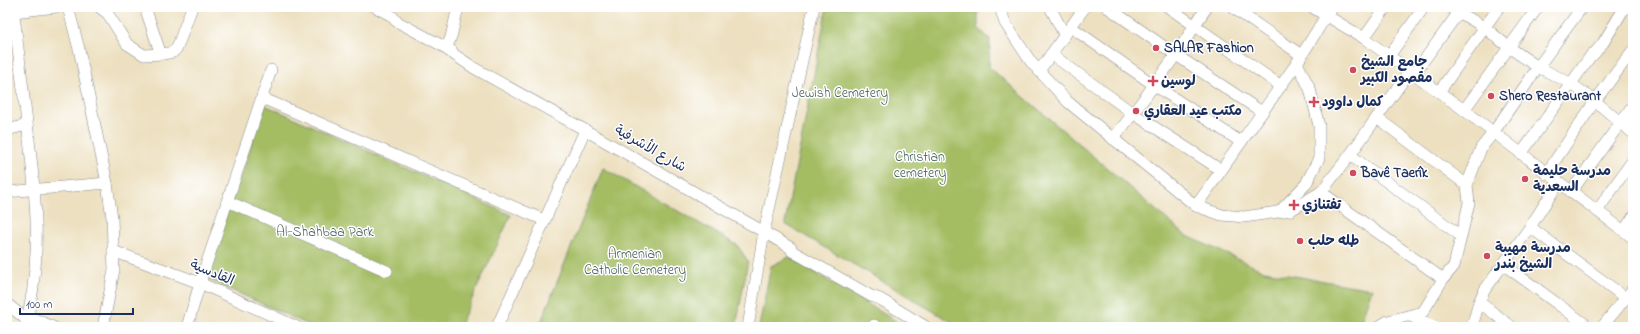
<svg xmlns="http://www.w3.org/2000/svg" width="1640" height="334" font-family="'Indie Flower','Playpen Sans Arabic',sans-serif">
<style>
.green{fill:#a4bd63;stroke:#607660}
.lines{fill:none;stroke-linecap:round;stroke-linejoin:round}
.minor-casing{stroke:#84888f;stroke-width:12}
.minor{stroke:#fff;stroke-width:11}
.poi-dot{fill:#d1495b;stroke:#fff;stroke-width:1.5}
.labels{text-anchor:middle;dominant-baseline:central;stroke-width:3;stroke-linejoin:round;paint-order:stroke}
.poi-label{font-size:14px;font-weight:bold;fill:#1b2f5e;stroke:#fff;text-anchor:start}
.park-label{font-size:14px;fill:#4b6160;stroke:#fff}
.street-label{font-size:14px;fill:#1b2f5e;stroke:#fff}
</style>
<rect width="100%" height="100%" fill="#fff"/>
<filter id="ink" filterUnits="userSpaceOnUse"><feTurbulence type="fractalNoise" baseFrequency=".025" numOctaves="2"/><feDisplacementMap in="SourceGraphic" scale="8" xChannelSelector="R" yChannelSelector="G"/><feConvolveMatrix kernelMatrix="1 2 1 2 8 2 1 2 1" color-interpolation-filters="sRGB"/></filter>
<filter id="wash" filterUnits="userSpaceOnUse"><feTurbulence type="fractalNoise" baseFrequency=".012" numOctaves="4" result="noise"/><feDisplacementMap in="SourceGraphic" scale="16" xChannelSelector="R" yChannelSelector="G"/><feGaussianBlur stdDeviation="0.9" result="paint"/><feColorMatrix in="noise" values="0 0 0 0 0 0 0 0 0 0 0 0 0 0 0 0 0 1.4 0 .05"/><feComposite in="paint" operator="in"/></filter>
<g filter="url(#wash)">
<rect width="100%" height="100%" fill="#ede0c0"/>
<g class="green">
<polygon points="827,7 978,7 978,28 990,39 989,67 1185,235 1264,271 1372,289 1359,327 960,327 785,224"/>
<polygon points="265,105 511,215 459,327 313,327 205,278"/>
<polygon points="603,168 737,245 748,261 736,327 539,327"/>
<polygon points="789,257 906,327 759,327 771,266"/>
</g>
</g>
<g filter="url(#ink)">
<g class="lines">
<defs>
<g id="minor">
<path d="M13 7C18 48 23 90 28 131 36 197 43 262 25 327"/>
<polyline points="68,7 79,49 107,183 112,218 114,270 103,327"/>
<polyline points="99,7 108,14 127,44 144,55 163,54"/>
<polyline points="145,7 160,52 163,54 173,52 177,48 192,7"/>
<polyline points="375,7 392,16 396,21 452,51"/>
<polyline points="1000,7 1005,23 1031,62 1068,102 1196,206 1222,215 1244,217 1291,210 1321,192 1350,155 1410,71"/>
<polyline points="1050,7 1064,34"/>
<polyline points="1107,7 1176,55 1262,112"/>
<polyline points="1168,7 1281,86"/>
<polyline points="1232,7 1301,55"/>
<polyline points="1312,7 1364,38 1464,110 1633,238"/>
<polyline points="1450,7 1484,27 1510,48 1538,67 1570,83 1595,101 1633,133"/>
<polyline points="14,12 56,7"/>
<polyline points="1071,27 1154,85 1241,142"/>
<polyline points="1364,38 1386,7"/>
<polyline points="446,49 474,68 585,130 764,232 791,248 792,251 871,296 880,299 926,327"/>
<polyline points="446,49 451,37 458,7"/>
<polyline points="1051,54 1134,114 1221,170"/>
<polyline points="1389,56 1424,7"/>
<polyline points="1039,71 1085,7"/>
<polyline points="1414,74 1462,8"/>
<polyline points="1439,92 1499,7"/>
<polyline points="262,98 544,220"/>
<polyline points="1464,110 1538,7"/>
<polyline points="1377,118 1467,185"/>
<polyline points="7,126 11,129 27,125"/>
<path d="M1113 139C1135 112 1155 84 1175 56 1186 40 1196 23 1207 7"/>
<polyline points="1521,154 1592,54 1593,55 1603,43 1625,7"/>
<polyline points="1350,155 1461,236"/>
<polyline points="1546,174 1595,101 1633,50"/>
<polyline points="7,192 107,183"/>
<polyline points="1321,192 1443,279"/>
<polyline points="1571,192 1633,105"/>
<polyline points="227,201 387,271"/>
<polyline points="1196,206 1297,63 1326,16 1333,7"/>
<polyline points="1280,211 1306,184 1319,158 1319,126 1310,89 1297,63"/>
<polyline points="1597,211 1633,160"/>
<polyline points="1530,227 1626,298"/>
<polyline points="1624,231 1633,217"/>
<polyline points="113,251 200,283 297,327"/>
<polyline points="1503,264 1589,327"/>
<polyline points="1479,302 1512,327"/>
<polyline points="7,304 27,320"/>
<polyline points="28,316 53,327"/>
<polyline points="1410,316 1435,327"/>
<polyline points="187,327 200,283 271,70"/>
<polyline points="497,327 585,130"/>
<polyline points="748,327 764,232 814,7"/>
<polyline points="873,327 874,325"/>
<polyline points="1378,327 1388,321 1423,312 1443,279 1454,266 1469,203 1467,185 1481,148 1493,133 1538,67 1582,7"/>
<polyline points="1472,327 1479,302 1484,291 1530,227 1559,182"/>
<polyline points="1602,327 1633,289"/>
</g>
</defs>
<use href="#minor" class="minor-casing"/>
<use href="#minor" class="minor"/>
</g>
</g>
<g class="poi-dot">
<circle cx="1156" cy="48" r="4"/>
<circle cx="1353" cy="70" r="4"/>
<path d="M1151 75h4v4h4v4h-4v4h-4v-4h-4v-4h4z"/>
<circle cx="1491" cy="96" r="4"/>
<path d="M1312 96h4v4h4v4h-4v4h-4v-4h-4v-4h4z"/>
<circle cx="1136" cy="111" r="4"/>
<circle cx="1353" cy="173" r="4"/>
<circle cx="1525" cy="179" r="4"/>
<path d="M1292 199h4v4h4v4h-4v4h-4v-4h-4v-4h4z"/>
<circle cx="1300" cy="241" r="4"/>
<circle cx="1487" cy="256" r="4"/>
</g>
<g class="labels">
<g class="poi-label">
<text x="1164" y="48">SALAR Fashion</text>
<text x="1361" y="62">جامع الشيخ<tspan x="1361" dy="16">مقصود الكبير</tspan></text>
<text x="1161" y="81">لوسين</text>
<text x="1499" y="96">Shero Restaurant</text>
<text x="1322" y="102">كمال داوود</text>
<text x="1144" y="111">مكتب عيد العقاري</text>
<text x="1533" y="171">مدرسة حليمة<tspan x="1533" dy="16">السعدية</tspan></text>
<text x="1361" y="173">Bavê Taerîk</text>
<text x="1302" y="205">تفتنازي</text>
<text x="1308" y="241">طله حلب</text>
<text x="1495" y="248">مدرسة مهيبة<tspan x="1495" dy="16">الشيخ بندر</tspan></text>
</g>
<g class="park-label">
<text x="840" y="93">Jewish Cemetery</text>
<text x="920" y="157">Christian<tspan x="920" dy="16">cemetery</tspan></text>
<text x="325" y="232">Al-Shahbaa Park</text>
<text x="635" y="254">Armenian<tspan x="635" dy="16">Catholic Cemetery</tspan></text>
</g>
<g class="street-label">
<text transform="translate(650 149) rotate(30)">شارع الأشرفية</text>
<text transform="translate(212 273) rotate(23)">القادسية</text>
</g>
</g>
<rect width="1640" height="334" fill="none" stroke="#fff" stroke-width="24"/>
<path d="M20 308v6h113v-6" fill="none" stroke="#1b2f5e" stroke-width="2"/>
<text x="26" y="308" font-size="12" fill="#1b2f5e" stroke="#ffffff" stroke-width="3" paint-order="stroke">100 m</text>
</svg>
